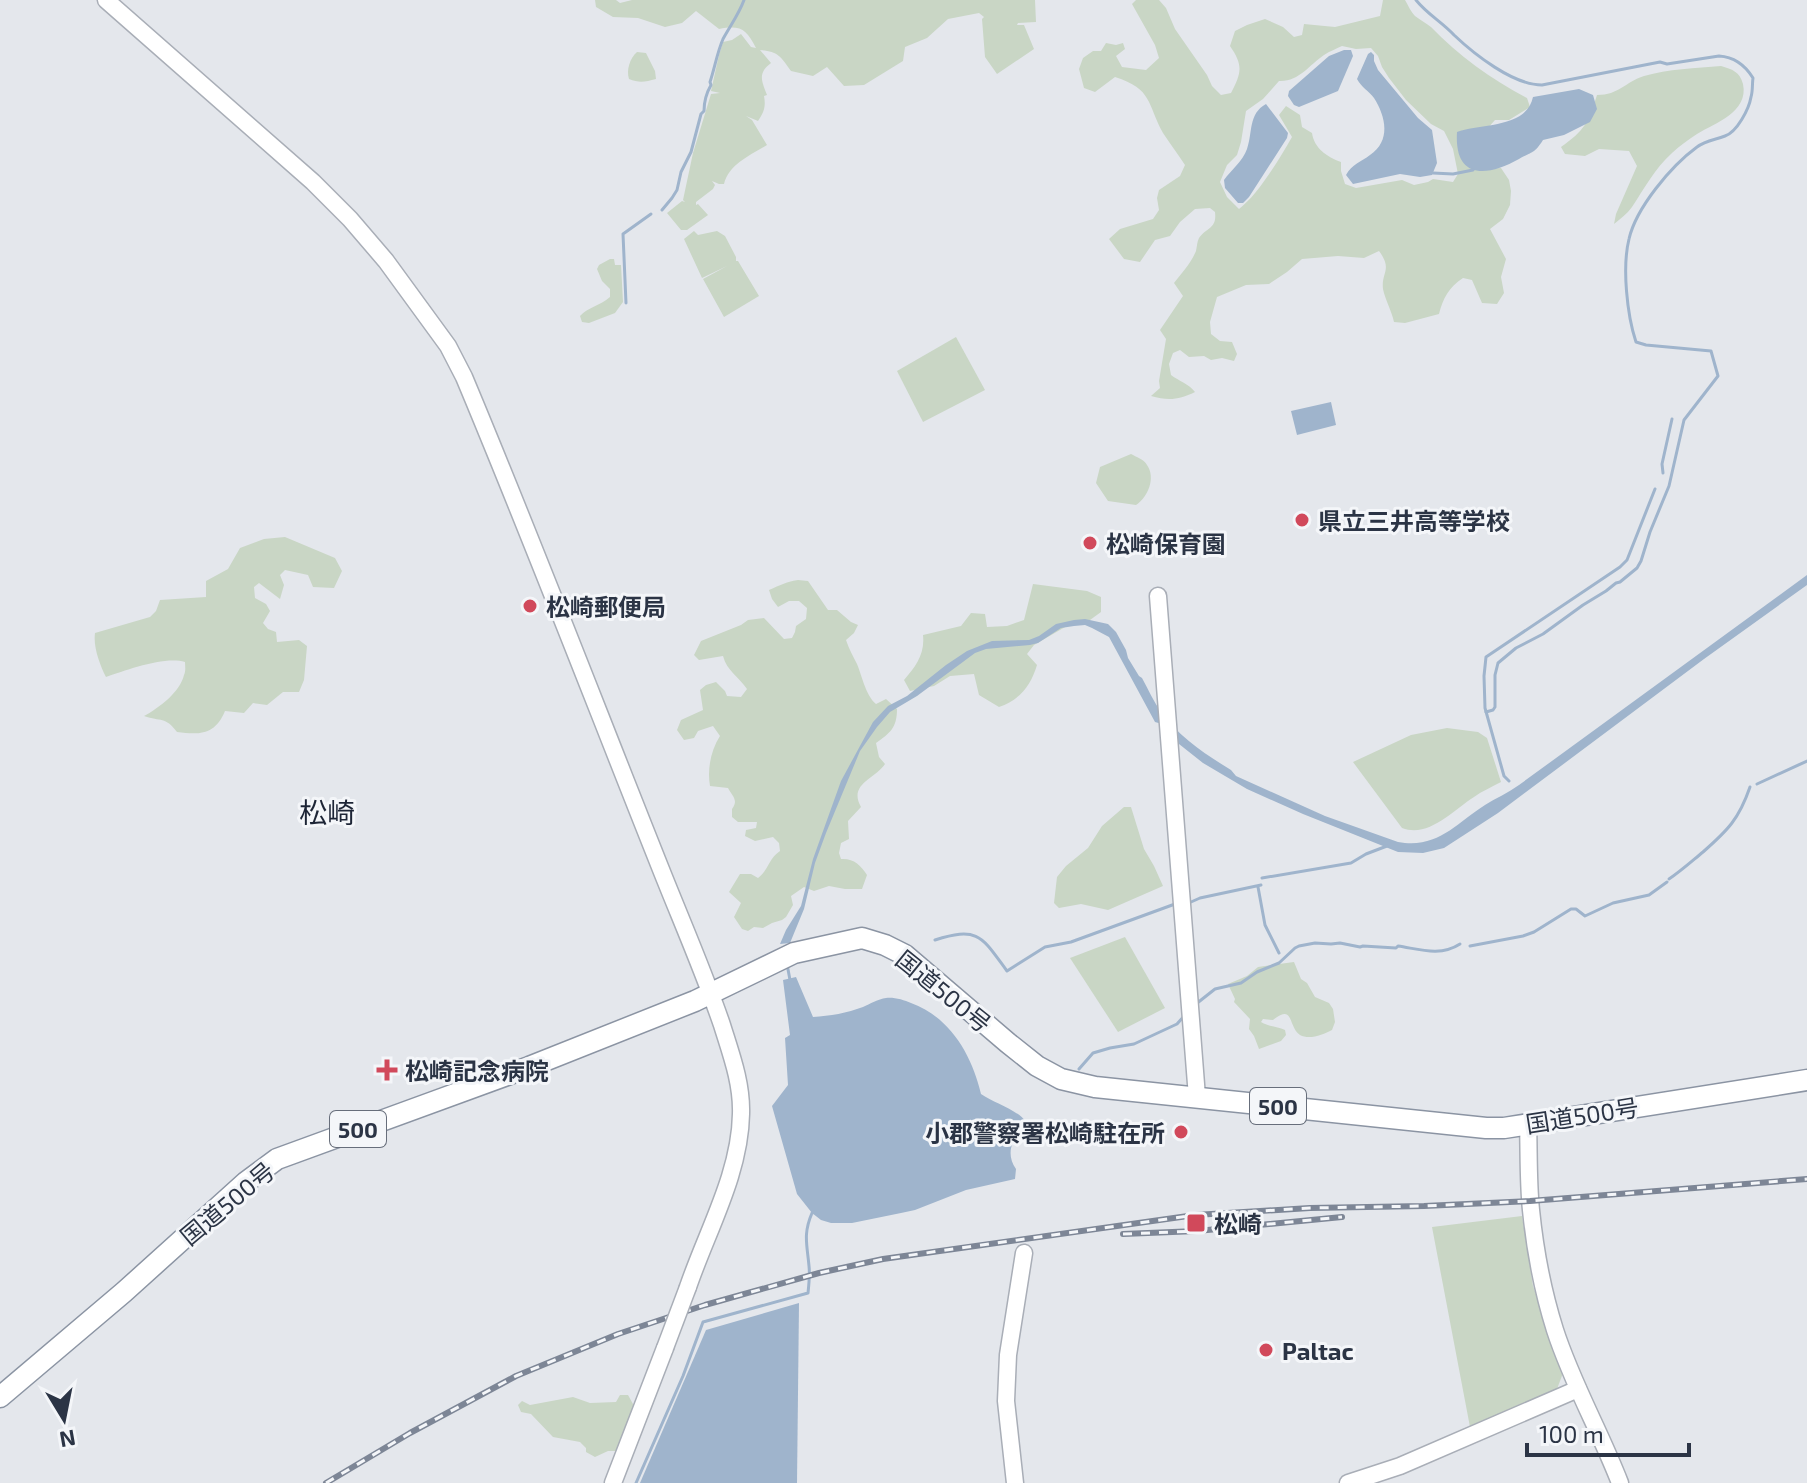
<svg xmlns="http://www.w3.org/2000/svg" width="1807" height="1483" font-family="'Exo 2','Noto Sans JP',sans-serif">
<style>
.green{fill:#c9d6c5;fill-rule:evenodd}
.water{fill:#9fb4cc}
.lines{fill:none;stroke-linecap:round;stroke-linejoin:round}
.stream{stroke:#9fb4cc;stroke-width:3}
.secondary-casing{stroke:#a9aeb7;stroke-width:19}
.highway-casing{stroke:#8b94a3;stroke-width:23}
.secondary{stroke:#fff;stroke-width:16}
.highway{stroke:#fff;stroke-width:20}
.rail-casing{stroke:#7d8696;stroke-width:6}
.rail{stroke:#f4f6f9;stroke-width:3;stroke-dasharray:9;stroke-linecap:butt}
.secondary-bridge-casing{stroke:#a9aeb7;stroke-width:19;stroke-linecap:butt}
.secondary-bridge{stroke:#fff;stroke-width:16}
.poi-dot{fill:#d1495b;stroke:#f4f6f9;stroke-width:3}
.labels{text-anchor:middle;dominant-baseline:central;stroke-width:6;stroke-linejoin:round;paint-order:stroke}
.shield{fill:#f4f6f9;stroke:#676e7b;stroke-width:2}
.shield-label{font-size:22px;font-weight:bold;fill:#2b3445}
.poi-label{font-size:24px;font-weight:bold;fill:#2b3445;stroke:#f4f6f9;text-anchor:start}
.street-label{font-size:24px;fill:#2b3445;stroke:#f4f6f9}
.quarter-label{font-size:28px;fill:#1d2536;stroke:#f4f6f9}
</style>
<rect width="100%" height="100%" fill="#e4e7ec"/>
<g class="green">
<path d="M595 0H616L620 3 632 0H1035L1036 22 1018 23 1017 25H1024L1034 49 997 74 985 57 982 19 984 17 979 13 948 19 927 38 905 47 903 61 864 85 844 86 827 67 813 76 791 71C781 56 777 51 760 50L771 63C758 73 761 80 767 95L764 96C766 107 764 112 758 121L746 116 752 120 767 145C751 155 729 164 724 184H719L712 181 715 185 713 189 696 202V205L698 204 708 215 687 230H681L667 213 682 201 685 202 683 200 693 153 711 94 720 93 711 91 719 55 723 42 732 40 741 34 751 47 756 48C746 29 741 25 719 29L696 11 682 23 665 27 638 18 613 17 596 7Z"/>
<path d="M1136 0H1159L1166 8 1175 29 1207 75 1212 86 1221 95 1231 93C1242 72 1243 65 1230 46L1235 31 1247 25 1265 19 1283 27 1294 37 1302 35 1304 24 1335 27 1380 16 1383 0H1405C1408 5 1411 12 1415 16 1420 20 1426 23 1431 27 1459 56 1491 79 1527 98L1530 107 1509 120H1495L1486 130 1484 169 1501 168 1509 180 1511 191 1510 205 1503 219 1490 229 1506 259 1501 277 1504 293 1497 304 1482 303 1472 280 1463 278C1449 287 1443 298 1439 314L1405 323 1394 322C1392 312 1385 299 1383 289 1381 272 1393 270 1379 251L1364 258 1338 256 1302 259 1287 272 1269 284 1246 285 1217 297 1210 322 1211 334 1220 341 1232 342 1237 354 1234 361 1222 358 1211 360 1204 356 1189 357 1180 350 1173 353 1169 364 1171 375C1179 381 1189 384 1195 392 1179 400 1168 401 1151 396L1160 388 1159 381 1166 339 1160 330 1183 296 1174 283C1182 273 1191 263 1196 251 1197 246 1197 242 1199 238 1207 227 1217 229 1215 212L1210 208 1195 209 1180 222 1170 236 1155 240 1140 262 1124 259 1109 239 1120 229 1153 219 1159 210 1157 198 1159 190 1180 176 1185 165C1178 154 1170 144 1163 133 1147 104 1153 89 1115 77L1095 92 1084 88 1079 69 1083 58 1093 51H1101L1106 43 1116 45 1123 43 1125 49 1116 56 1122 67 1146 70 1159 58 1155 45 1132 4ZM1342 46 1356 49 1371 48 1378 56 1382 67 1389 78 1406 100 1431 124 1444 131 1453 149 1458 174 1453 182 1433 179 1428 182 1414 185 1402 180 1356 188 1345 184 1341 171V162C1327 157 1314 148 1312 133L1302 127 1300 115 1286 106 1279 115 1292 137C1280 158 1258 195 1239 209L1227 197 1220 182 1227 165 1237 155 1241 142 1246 111 1263 99 1279 81C1299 82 1309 65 1324 55 1330 51 1336 49 1342 46Z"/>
<path d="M637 52 646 53 655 71 656 79C645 82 639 83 629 79 626 70 630 58 637 52Z"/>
<path d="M1721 66C1732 69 1740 72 1743 84 1749 112 1715 123 1697 134 1688 140 1679 146 1672 153 1655 168 1644 189 1632 207 1627 214 1620 219 1614 224L1616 214 1637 166 1629 151 1599 149 1585 156 1565 154 1561 147C1585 130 1588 123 1597 95 1619 95 1625 82 1644 76 1668 69 1696 68 1721 66Z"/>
<polygon points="694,231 698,235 717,231 725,236 736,257 736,261 738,261 759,296 724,317 703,279 727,266 702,278 684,239"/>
<path d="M610 259H614L615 265H621L623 302 615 313 589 323 582 322 580 316C588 307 600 306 610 297V289L602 281 597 269 599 265Z"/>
<polygon points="956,337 985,390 923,422 897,371"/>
<path d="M1131 454C1136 457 1144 459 1147 465 1156 478 1148 497 1136 505L1108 501 1096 483 1100 467Z"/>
<path d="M285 537 335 558 342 571 334 588 313 587 308 575 285 570 280 575 284 585 280 599 259 583 254 587 255 598 266 604 270 611 263 623 268 629 276 632 277 642 299 640 307 646 304 680 299 692H283L267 705 253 703 244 713 225 711C215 735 200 735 177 732 165 716 161 722 144 716 159 708 180 692 184 675 186 671 185 666 185 662 164 656 127 670 106 677 100 665 93 647 95 633L150 617 156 611 160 600 206 597V581L228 569 240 548 264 539Z"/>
<path d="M798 580 808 581 828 610H837L851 622 858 625 854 633 846 640C849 649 853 656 857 664 862 676 866 696 876 704L886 699 897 709C897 728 890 733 876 743L879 757 885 764C875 779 848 784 861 807L848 821 849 839 841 843 839 853 841 859C853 858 861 865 867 875L862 889H845L829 886 814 891 804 887 791 896 793 905 786 917 782 920 772 923 763 928 754 927 748 931 742 929 734 917 741 903 729 892 740 874H751L758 878C769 870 768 859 780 851L779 843 773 837 755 841 745 836 746 830 756 828 757 822H738L732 817V809C739 800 732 796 728 788L710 786C707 769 711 750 720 736L713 726 698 731 694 738 684 740 677 730 681 720 703 710 700 690 706 685 716 682 725 691 727 696 741 697 747 689C738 676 727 671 723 656L699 660 694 655 701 641 741 625 748 620 764 618 784 639 792 638 795 632 796 626 806 619 807 608 799 601H789L778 607 772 599 769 590C781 585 785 582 798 580Z"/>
<path d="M1033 584 1087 591 1101 597V612L1090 620 1072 623 1034 645 1027 654 1037 665C1031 685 1020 700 999 707L979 695 974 674 950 676 934 686 910 691 904 680C916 666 925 654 923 635L961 626 971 613 985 614 987 627 1007 626 1024 620Z"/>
<path d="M1447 728 1478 732 1487 738 1501 782C1492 787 1482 791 1474 797 1452 811 1429 838 1402 828L1353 762 1411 735Z"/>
<polygon points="1124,807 1131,807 1144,849 1154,866 1163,886 1108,910 1081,904 1059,908 1054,903 1057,877 1066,866 1088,848 1102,826"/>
<polygon points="1125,937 1165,1008 1118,1032 1070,958"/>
<path d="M1294 962 1301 979 1307 983 1315 997 1329 1003 1333 1009 1335 1022 1332 1030C1323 1035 1309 1040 1300 1035 1288 1027 1294 1003 1273 1020L1263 1019 1261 1022C1269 1027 1277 1026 1285 1030L1286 1035 1281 1041 1259 1049 1254 1036 1249 1029 1250 1019 1234 1002 1235 999 1228 984 1247 976 1258 967Z"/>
<polygon points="1522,1216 1533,1286 1563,1373 1557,1389 1470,1427 1432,1227"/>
<polygon points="620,1395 628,1395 633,1404 634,1411 618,1451 608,1451 595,1457 586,1452 586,1448 580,1442 553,1437 531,1414 521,1412 518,1405 522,1401 530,1405 573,1397 590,1403 616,1402"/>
</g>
<g class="water">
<polygon points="1344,50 1351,50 1353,56 1338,91 1299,107 1294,105 1288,96 1289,91 1329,56"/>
<path d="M1371 52 1374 55V61L1378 70 1418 118 1432 130 1437 163 1432 175 1420 177 1400 174 1353 184 1346 175C1352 164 1361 162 1370 155 1391 141 1386 117 1374 98 1369 91 1361 87 1357 79L1368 54Z"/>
<path d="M1579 89 1593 95 1597 109 1590 122 1564 135 1543 140C1534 154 1533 151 1519 159 1487 177 1454 180 1457 132 1480 123 1526 129 1533 97Z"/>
<path d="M1266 104 1288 133 1287 138 1249 197 1243 203H1238L1225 188 1224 180C1231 170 1243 161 1247 149 1253 132 1248 114 1266 104Z"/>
<polygon points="1331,402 1336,425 1297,435 1291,411"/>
<path d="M1807 575V585L1704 659 1498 813 1444 848 1423 853 1398 852 1303 814 1247 789 1203 763 1179 744 1162 724 1155 722 1109 637 1092 628 1085 625 1074 626 1061 628 1038 643 1030 645 986 649 975 653 917 696 890 712 877 727 860 751 826 833 815 863 804 909 790 943 780 944 786 930 801 906 813 859 841 781 873 722 888 706 907 696 946 665 967 651 992 641 1029 640 1039 636 1056 624 1074 620 1085 619 1108 624 1116 632 1126 650 1128 658 1139 676 1142 678C1148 689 1154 702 1161 712 1179 737 1205 754 1231 770L1236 776 1325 816 1398 842C1438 849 1455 824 1485 805 1496 798 1508 793 1519 785Z"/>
<path d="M796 977 813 1017C830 1016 847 1013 863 1007 870 1004 878 999 886 998 894 997 904 1000 911 1003 950 1017 972 1055 981 1094 994 1103 1018 1110 1026 1122 1014 1137 1004 1152 1016 1169L1015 1179 966 1190 915 1210 901 1213 852 1223H831L821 1220 812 1213 797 1194 772 1106 788 1085 785 1038 790 1035 783 980Z"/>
<polygon points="799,1303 797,1483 640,1483 706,1330"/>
</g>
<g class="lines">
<g class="stream">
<path d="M1416 0C1427 14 1442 22 1454 35 1474 54 1513 85 1542 85L1660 62 1667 64 1719 56C1735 57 1745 65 1753 78 1752 84 1753 91 1751 97 1749 109 1737 132 1725 136 1715 140 1706 140 1697 147 1671 166 1636 208 1629 239 1622 267 1627 315 1636 342L1646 345 1711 351 1718 376 1684 420 1669 486 1650 532 1641 561 1637 568 1620 582 1616 583 1606 591 1583 605 1543 634 1516 648 1498 663 1495 675V707L1493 710 1486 712"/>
<polyline points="1433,173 1453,174 1473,170"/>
<path d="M662 210 672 198 677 190 681 172 691 152 701 114 704 111C704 103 707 92 711 85L710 82C715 67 717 53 723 39 730 26 739 14 744 0"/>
<polyline points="626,303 623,234 651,214"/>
<polyline points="1663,473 1662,464 1672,419"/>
<polyline points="1509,781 1504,776 1485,708 1484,676 1486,657 1620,567 1627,560 1655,489"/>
<polyline points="1757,784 1807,761"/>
<polyline points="1262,878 1351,863 1366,854 1387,846"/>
<path d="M1669 879C1681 871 1692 861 1703 852 1728 830 1739 819 1750 787"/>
<polyline points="1258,887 1265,925 1279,953"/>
<polyline points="1186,901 1191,902 1200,898 1261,885"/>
<path d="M935 940C979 926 982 937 1007 971L1045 947 1071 942 1175 904"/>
<polyline points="1470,946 1523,936 1534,932 1571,909 1576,909 1585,916 1613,903 1649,895 1667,882"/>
<polyline points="787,964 790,980"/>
<path d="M1196 1004 1215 989 1241 983 1257 972 1279 963 1295 948 1299 946 1315 943 1331 944 1340 943 1360 947 1363 946 1396 948 1398 946C1419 949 1440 957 1460 944"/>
<polyline points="1079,1069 1093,1053 1110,1048 1134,1044 1177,1024 1185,1015"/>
<path d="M636 1483 683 1376 703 1322 808 1293C809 1284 810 1275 809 1266 807 1244 803 1234 812 1213L815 1212"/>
</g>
<defs>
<g id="secondary">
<path d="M106 0 313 182 350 219 386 261 448 346 464 377C532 539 595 704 660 867 681 920 704 972 722 1025 731 1054 742 1083 741 1114 740 1174 707 1231 688 1287"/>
<polyline points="1158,596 1197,1097"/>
<path d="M1528 1124C1529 1152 1528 1181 1531 1210 1535 1250 1543 1292 1555 1330 1572 1383 1600 1431 1620 1483"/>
<polyline points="613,1483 665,1348"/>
<polyline points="1015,1483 1006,1401 1008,1355 1024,1253"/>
<polyline points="1348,1483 1400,1466 1578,1389"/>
</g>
<polyline id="highway" points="0,1397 124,1292 246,1182 277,1159 529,1067 695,1001 794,953 862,938 885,945 905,955 1008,1043 1037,1066 1061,1079 1095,1087 1486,1128 1504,1128 1807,1080"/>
</defs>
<use href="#secondary" class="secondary-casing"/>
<use href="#highway" class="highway-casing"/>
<use href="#secondary" class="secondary"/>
<use href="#highway" class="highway"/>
<defs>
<g id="rail">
<polyline points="1123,1234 1197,1231 1342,1217"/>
<polyline points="326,1483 410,1433 516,1376 618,1334 705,1305 819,1273 883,1259 1195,1215 1310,1208 1424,1206 1530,1201 1807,1179"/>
</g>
</defs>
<use href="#rail" class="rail-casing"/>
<use href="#rail" class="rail"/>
<defs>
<polyline id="secondary-bridge" points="665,1348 688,1287"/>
</defs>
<use href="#secondary-bridge" class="secondary-bridge-casing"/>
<use href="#secondary-bridge" class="secondary-bridge"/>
</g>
<g class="poi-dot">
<circle cx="1302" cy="520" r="8"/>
<circle cx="1090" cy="543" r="8"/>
<circle cx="530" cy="606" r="8"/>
<path d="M383 1058h8v8h8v8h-8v8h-8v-8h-8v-8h8z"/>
<circle cx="1181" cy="1132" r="8"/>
<rect x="1186" y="1213" width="20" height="20" rx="4"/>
<circle cx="1266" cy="1350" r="8"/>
</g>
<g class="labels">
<g class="shield">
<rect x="1250" y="1088" width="56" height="36" rx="6"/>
<rect x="330" y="1111" width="56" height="36" rx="6"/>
</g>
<g class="shield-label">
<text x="1278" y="1106">500</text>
<text x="358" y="1129">500</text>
</g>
<g class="poi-label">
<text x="1318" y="520">県立三井高等学校</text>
<text x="1106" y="543">松崎保育園</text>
<text x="546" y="606">松崎郵便局</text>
<text x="405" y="1070">松崎記念病院</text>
<text x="1165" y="1132" text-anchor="end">小郡警察署松崎駐在所</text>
<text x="1214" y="1223">松崎</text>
<text x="1282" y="1350">Paltac</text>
</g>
<g class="street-label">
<text transform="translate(944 991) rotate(39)">国道500号</text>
<text transform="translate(1582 1115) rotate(-9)">国道500号</text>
<text transform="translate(227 1203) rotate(-40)">国道500号</text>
</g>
<g class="quarter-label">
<text x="327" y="812">松崎</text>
</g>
</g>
<g transform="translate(64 1419) rotate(170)" stroke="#f4f6f9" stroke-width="6" paint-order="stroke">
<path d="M0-6L14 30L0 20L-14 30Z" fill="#2b3445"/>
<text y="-12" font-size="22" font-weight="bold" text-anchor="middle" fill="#2b3445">N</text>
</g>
<path d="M1527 1443v12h162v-12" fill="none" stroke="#2b3445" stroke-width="4"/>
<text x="1539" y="1443" font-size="24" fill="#2b3445" stroke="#f4f6f9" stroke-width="6" paint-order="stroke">100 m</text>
</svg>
